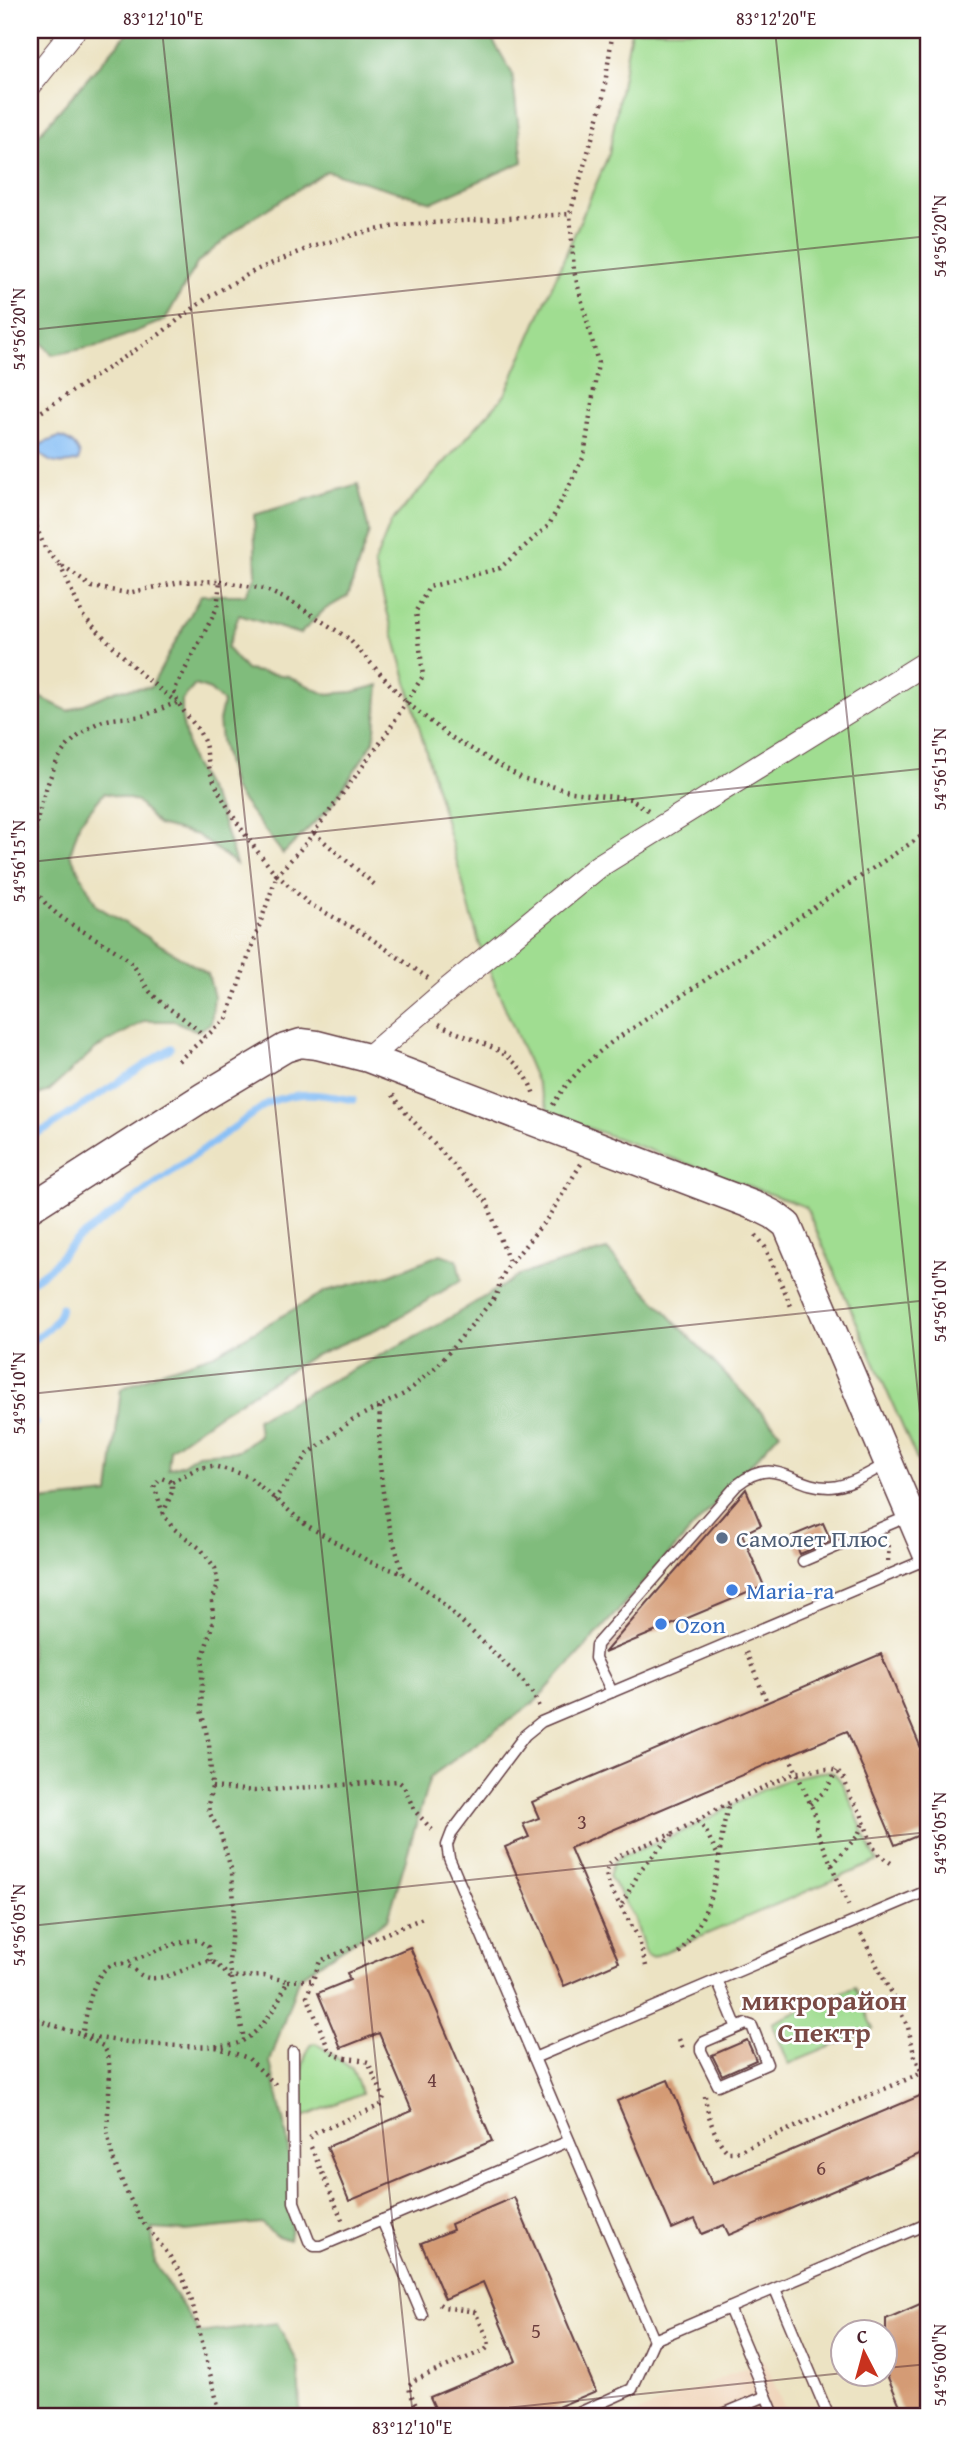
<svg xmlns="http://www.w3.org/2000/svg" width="959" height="2447" font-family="'Gentium Book Plus',serif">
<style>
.built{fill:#f0d6bc}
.green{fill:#a0dd91;stroke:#757e5e;stroke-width:2}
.forest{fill:#80bc7b;stroke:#656e53;stroke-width:2}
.water{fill:#84bdf5;stroke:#676e90;stroke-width:2}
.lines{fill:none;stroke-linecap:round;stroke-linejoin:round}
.stream{stroke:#84bdf5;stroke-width:7}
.building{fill:#d49b75}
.service-casing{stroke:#623c42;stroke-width:13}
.minor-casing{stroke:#623c42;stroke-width:25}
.tertiary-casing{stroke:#623c42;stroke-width:31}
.path{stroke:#623c42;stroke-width:4.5;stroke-dasharray:2 5;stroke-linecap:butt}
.service{stroke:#fff;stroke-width:10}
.minor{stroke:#fff;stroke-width:23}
.tertiary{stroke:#fff;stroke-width:28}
.ticks{fill:none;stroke:#4a1f2b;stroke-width:2;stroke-opacity:0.45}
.service-dot{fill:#5c6f8a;stroke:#fff;stroke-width:2.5}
.shop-dot{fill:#3f7fe0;stroke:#fff;stroke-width:2.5}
.labels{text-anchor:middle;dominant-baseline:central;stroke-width:5;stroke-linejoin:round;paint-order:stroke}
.number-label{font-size:21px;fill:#6c3e3e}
.service-label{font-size:24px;fill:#4e5e75;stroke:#fff;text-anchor:start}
.shop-label{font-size:24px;fill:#366cbe;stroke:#fff;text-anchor:start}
.quarter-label{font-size:28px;font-weight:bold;fill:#7a4a45;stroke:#fff}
.neatline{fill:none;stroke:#4a1f2b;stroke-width:2.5}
.ticks-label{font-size:18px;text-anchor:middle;fill:#4a1f2b}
</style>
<rect width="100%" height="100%" fill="#fff"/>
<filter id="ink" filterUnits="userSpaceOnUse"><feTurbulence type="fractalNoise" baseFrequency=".0143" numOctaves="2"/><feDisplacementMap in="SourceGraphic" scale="14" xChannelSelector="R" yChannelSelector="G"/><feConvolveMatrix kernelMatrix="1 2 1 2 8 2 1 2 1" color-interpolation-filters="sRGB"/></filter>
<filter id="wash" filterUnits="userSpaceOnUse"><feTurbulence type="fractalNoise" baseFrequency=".00686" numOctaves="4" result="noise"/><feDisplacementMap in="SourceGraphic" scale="28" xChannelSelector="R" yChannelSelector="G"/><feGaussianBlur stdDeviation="1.57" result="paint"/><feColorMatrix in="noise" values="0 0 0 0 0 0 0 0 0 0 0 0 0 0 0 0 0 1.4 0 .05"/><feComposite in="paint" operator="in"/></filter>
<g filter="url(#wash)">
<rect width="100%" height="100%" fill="#ece3c3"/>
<polygon class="built" points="764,2360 788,2417 628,2417"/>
<g class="green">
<polygon points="631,30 929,30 929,1487 806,1207 550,1114 482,953 374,564 391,522 505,395 609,154"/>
<path d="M830 1771C849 1778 863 1844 878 1861L653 1957 648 1956 645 1951 634 1917 609 1876 613 1863 622 1856C643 1848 666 1840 686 1830 733 1807 776 1775 830 1771Z"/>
<polygon points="855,1987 873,2029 789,2064 772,2023"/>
<path d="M316 2043 352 2069 362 2093 301 2118C301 2096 297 2063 312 2044Z"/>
</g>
<g class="forest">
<polygon points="130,30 487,30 512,73 523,162 432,202 327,171 248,221 198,262 165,320 102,345 52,355 30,328 30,144"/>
<polygon points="358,484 369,532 348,596 324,610 300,634 239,615 227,648 246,670 288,676 325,694 353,692 379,685 374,741 331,806 283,854 233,789 221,740 219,721 223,702 210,690 195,685 182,700 182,720 191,760 219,810 236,864 197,835 158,825 137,801 104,793 80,822 70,854 97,906 208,974 214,997 211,1023 198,1031 174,1021 145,1021 95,1049 49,1091 30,1098 30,692 68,711 117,690 151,687 201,595 245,595 256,576 254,515"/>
<polygon points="607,1250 780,1432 536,1701 430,1777 388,1919 299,1977 270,2062 287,2137 294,2206 289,2240 275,2235 261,2223 186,2231 152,2229 154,2262 200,2333 277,2323 298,2363 300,2412 293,2417 30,2417 30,1502 109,1494 121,1389 165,1370 215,1354 326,1291 389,1275 441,1254 457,1260 461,1280 388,1324 311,1357 218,1415 170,1449 168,1469 183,1464 198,1454 238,1451 259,1435 257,1419 433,1328 522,1274"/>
</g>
<path class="water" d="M59 437C70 440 76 445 80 455L78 461C62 466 48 465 38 451L41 444Z"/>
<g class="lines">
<g class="stream">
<polyline points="30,1136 48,1128 171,1048"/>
<path d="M30 1283 49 1269 76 1240 268 1103C300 1090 319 1094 353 1100"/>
<path d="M30 1342C43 1333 59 1323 61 1307"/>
<polyline points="30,1427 35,1423"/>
</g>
</g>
<g id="blocks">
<g class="building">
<polygon points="746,1489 761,1525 742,1534 764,1586 604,1653"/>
<polygon points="823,1523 831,1541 800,1554 792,1536"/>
<polygon points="881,1654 929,1767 929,1831 895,1845 847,1731 789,1755 570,1848 619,1962 564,1986 505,1847 529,1837 523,1824 539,1818 532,1802"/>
<polygon points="410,1947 492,2141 349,2201 327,2147 412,2111 379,2033 341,2048 318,1993 350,1980 347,1973"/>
<polygon points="747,2040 756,2060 722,2075 712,2055"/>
<polygon points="668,2080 712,2184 929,2092 929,2150 729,2235 724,2225 702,2234 695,2219 672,2229 617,2101"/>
<polygon points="514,2197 596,2391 534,2417 439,2417 430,2397 516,2361 483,2282 445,2299 421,2243 453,2230 451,2224"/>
<polygon points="929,2300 929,2411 914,2417 905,2417 886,2373 886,2319"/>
</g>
</g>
</g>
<g filter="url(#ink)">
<use href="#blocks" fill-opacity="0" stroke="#623c42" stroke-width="2"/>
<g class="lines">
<defs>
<g id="service">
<polyline points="927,1559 541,1722 525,1735 452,1832 447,1845 449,1858 654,2340 929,2223"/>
<polyline points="803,1561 909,1516"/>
<path d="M612 1692 595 1658 596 1645 737 1485C776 1453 792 1488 830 1487 850 1486 869 1473 886 1464"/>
<polyline points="717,1980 737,2028 746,2024 752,2026 767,2064 718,2085 701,2051 701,2046 704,2042 737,2028"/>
<polyline points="293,2052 294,2202 309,2241 314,2246 321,2246 569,2141"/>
<polyline points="534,2058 929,1890"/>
<polyline points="382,2220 422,2315"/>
<polyline points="775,2289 829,2417"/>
<polyline points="729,2308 775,2417"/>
<polyline points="570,2417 632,2389 654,2340"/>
<polyline points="716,2417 766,2396"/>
</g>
<g id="minor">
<polyline points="30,85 74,30"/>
<polyline points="368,1058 446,991 599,866 929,661"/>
</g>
<polyline id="tertiary" points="30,1208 203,1097 285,1048 301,1043 317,1045 368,1058 758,1207 774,1215 787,1225 929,1558"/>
</defs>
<use href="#service" class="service-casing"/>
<use href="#minor" class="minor-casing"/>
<use href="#tertiary" class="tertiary-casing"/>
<g class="path">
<polyline points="30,419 160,334 208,297 256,270 309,248 360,233 401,225 570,214"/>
<path d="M30 499 37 529 45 548 59 564 92 587 128 593 180 582 220 581 217 608 174 691C178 710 194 720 202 737 208 748 207 762 211 774 223 805 255 851 277 875L227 1018 178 1061"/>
<polyline points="60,565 83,616 142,675 176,702"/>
<polyline points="220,581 264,589 292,602 348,638 406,702 449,736 522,778 572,792 630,799 648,810"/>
<path d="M177 703C165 706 154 713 142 716 124 719 107 716 91 727 79 735 67 744 60 756 45 781 19 868 38 894 60 925 98 936 127 959 139 969 142 984 152 994 168 1010 189 1020 205 1037"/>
<polyline points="314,833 375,885"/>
<polyline points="428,978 366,935 308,903 277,875 306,843 383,739 423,676 416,611 429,587 500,568 549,525 584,456 598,363 574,271 570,214 602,104 613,30"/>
<path d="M439 1024C477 1045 519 1046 534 1095"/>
<polyline points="393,1095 406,1113 487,1202 510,1265"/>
<path d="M553 1105C568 1079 588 1060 612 1042L929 831"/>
<polyline points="756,1235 765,1247 791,1306"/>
<path d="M380 1407C377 1472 383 1511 403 1573"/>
<polyline points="172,1482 198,1468 213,1466 233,1471 249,1477 306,1525 370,1562 404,1574 435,1596 520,1678 533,1694 539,1707"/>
<polyline points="274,1500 308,1454 352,1420 406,1393 437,1366 496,1296 501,1279 506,1269 549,1216 581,1164"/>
<polyline points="163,1514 172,1492 172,1482 161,1478 154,1485 163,1514 173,1528 201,1549 215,1568 218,1585 212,1601 213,1622 203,1657 201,1710 209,1744 212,1787 208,1805 209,1812 220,1832 232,1872 234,1904 229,1963 244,2039"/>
<polyline points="888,1561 889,1542"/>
<polyline points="746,1652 767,1702"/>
<polyline points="789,1755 817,1819 816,1828 850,1909"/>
<polyline points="212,1787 254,1791 398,1781 404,1786 414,1810 435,1833"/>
<polyline points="810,1804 825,1791 837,1771"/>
<polyline points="698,1821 706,1831 718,1856"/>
<polyline points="832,1865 858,1835 864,1821"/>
<polyline points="622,1904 641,1869 672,1835"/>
<polyline points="861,1934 908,2027 914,2054 929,2090"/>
<polyline points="923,1935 929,1972"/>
<path d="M679 1953C697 1931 709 1908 715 1880 721 1854 721 1829 729 1804"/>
<path d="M122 1964C148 1956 171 1941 198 1940L208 1947 211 1961"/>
<polyline points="646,1966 638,1937 609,1886 606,1874 609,1864 620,1855 674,1833 729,1803 797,1772 828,1769 837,1771 844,1779 851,1798 861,1813 872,1845 879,1855 891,1863"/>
<path d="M30 2017C47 2023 64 2029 81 2034 107 2042 214 2052 238 2043 261 2034 280 2002 287 1981L313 1980"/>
<polyline points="679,2039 684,2051"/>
<polyline points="216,2047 248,2058 277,2086"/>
<path d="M705 2096C707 2114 715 2140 728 2152H736L929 2070"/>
<path d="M310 2138 315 2133 381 2105 384 2098 368 2062C354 2057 338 2061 328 2048L307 1996 320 1961 423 1918"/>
<polyline points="311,2147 343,2222"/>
<path d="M221 2417 191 2298 181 2274 169 2255 141 2220 126 2191 113 2159 107 2132 110 2072 108 2054 103 2046 82 2035C87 2015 92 1960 122 1964 136 1966 138 1980 156 1978 174 1977 190 1965 208 1961L215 1963 230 1977 264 1976 287 1981"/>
<polyline points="421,2417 410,2392 409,2385 415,2380 485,2350 489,2346 488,2339 475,2312 444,2307 436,2302"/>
</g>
<use href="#service" class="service"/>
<use href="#minor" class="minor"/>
<use href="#tertiary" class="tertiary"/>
</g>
</g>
<path class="ticks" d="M162 30 413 2417M775 30 929 1499M30 330 929 236M30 862 929 768M30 1394 929 1300M30 1926 929 1832M886 2368 929 2364M420 2417 844 2373"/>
<circle class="service-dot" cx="722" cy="1538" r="7"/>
<g class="shop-dot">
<circle cx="732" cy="1590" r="7"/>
<circle cx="661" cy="1624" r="7"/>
</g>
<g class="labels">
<g class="number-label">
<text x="582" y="1821">3</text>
<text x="432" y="2079">4</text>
<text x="821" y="2167">6</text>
<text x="536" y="2330">5</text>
</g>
<g class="service-label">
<text x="736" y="1538">Самолет Плюс</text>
</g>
<g class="shop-label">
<text x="746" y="1590">Maria-ra</text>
<text x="675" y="1624">Ozon</text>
</g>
<g class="quarter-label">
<text x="824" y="1999">микрорайон<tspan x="824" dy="32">Спектр</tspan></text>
</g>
</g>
<rect width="959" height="2447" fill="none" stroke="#fff" stroke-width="77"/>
<g transform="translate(864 2353) rotate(354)"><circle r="33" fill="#ffffff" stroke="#b7a5aa" stroke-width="2"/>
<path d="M0-5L12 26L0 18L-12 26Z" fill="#c8321e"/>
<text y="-10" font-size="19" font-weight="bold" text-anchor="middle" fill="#4a1f2b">С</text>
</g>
<rect x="38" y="38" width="882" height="2370" class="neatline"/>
<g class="ticks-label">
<text x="163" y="25">83°12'10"E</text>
<text x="776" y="25">83°12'20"E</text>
<text transform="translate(940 236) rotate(-90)" y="6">54°56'20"N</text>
<text transform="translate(19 329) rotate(-90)" y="6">54°56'20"N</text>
<text transform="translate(940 769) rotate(-90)" y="6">54°56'15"N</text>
<text transform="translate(19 861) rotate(-90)" y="6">54°56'15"N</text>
<text transform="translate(940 1301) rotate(-90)" y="6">54°56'10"N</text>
<text transform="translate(19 1393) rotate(-90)" y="6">54°56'10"N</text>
<text transform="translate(940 1833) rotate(-90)" y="6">54°56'05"N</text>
<text transform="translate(19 1925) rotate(-90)" y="6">54°56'05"N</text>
<text transform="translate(940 2365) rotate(-90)" y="6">54°56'00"N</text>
<text x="412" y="2434">83°12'10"E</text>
</g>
</svg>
